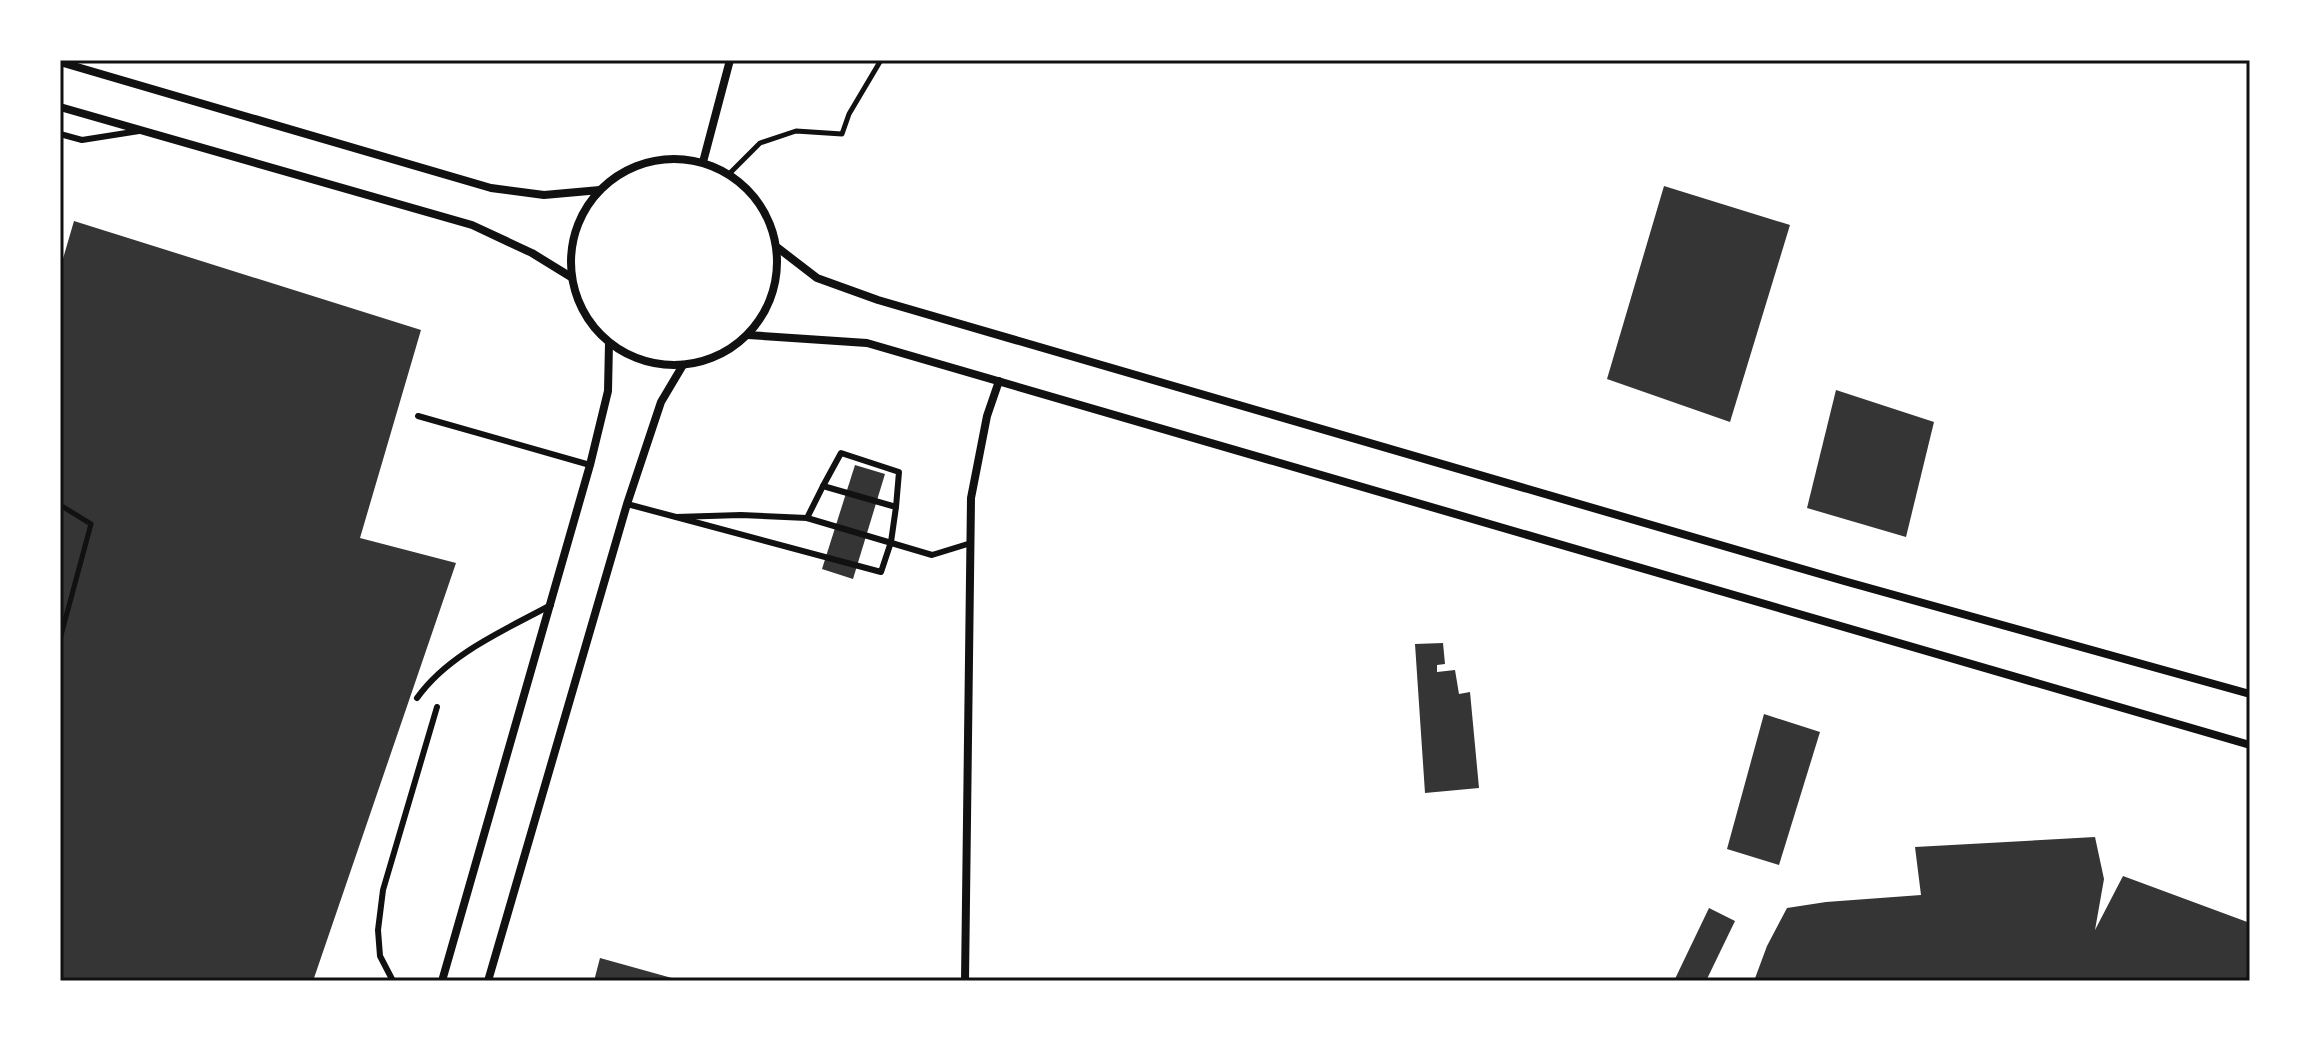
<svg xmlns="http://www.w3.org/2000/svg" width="2310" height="1041" font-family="'Asap Condensed',sans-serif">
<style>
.building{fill:#353535}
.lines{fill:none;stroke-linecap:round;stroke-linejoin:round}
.path{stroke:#111;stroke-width:5}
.service{stroke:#111;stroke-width:6}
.minor{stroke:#111;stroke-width:8}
.neatline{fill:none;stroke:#111;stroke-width:3}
</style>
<rect width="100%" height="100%" fill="#fff"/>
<g class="building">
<polygon points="1664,186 1790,225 1730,422 1607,379"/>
<polygon points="74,221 421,330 360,538 456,563 313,981 60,981 60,262 62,262"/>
<polygon points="1836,390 1934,422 1906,537 1807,508"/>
<polygon points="855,465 885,474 853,579 822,569"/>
<polygon points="1443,643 1445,664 1437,665 1437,672 1455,670 1459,694 1470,692 1479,788 1425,793 1415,644"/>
<polygon points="1764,714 1820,732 1779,865 1727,849"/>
<polygon points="2095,837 2104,879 2095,930 2123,876 2250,923 2250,981 1754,981 1767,946 1787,908 1826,902 1921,895 1915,847"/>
<polygon points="1709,908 1735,921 1706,981 1674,981"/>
<polygon points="600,958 679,980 679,981 594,981"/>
</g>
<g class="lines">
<g class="path">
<polyline points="729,174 760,143 796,131 842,134 849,114 881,60"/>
<polyline points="60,505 91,524 60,639"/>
</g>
<g class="service">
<polyline points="60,134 82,140 139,131"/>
<polyline points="418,416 590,465"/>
<polyline points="823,486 841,453 899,472 896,507"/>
<polyline points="627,504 676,517 741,515 807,518 932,555 971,543"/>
<polyline points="676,517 881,572 891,542 896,507 823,486 807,518"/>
<path d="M417 698C448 654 505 630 551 605"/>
<polyline points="393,981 380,956 378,930 383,890 437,707"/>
</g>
<g class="minor">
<polyline points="60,62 491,188 544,195 600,190"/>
<polyline points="60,107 472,225 532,253 571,277"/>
<circle cx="674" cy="262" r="103"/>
<polyline points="703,162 730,60"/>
<polyline points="778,248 817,278 878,300 1844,581 2250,694"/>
<polyline points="748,335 867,343 2250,745"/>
<polyline points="442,981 590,465 608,391 609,343"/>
<polyline points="488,981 627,504 661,402 683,365"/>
<polyline points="965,981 971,498 987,416 999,381"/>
</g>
</g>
<rect width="2310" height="1041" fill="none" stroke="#ffffff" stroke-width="124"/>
<rect x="62" y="62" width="2186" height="917" class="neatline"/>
</svg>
